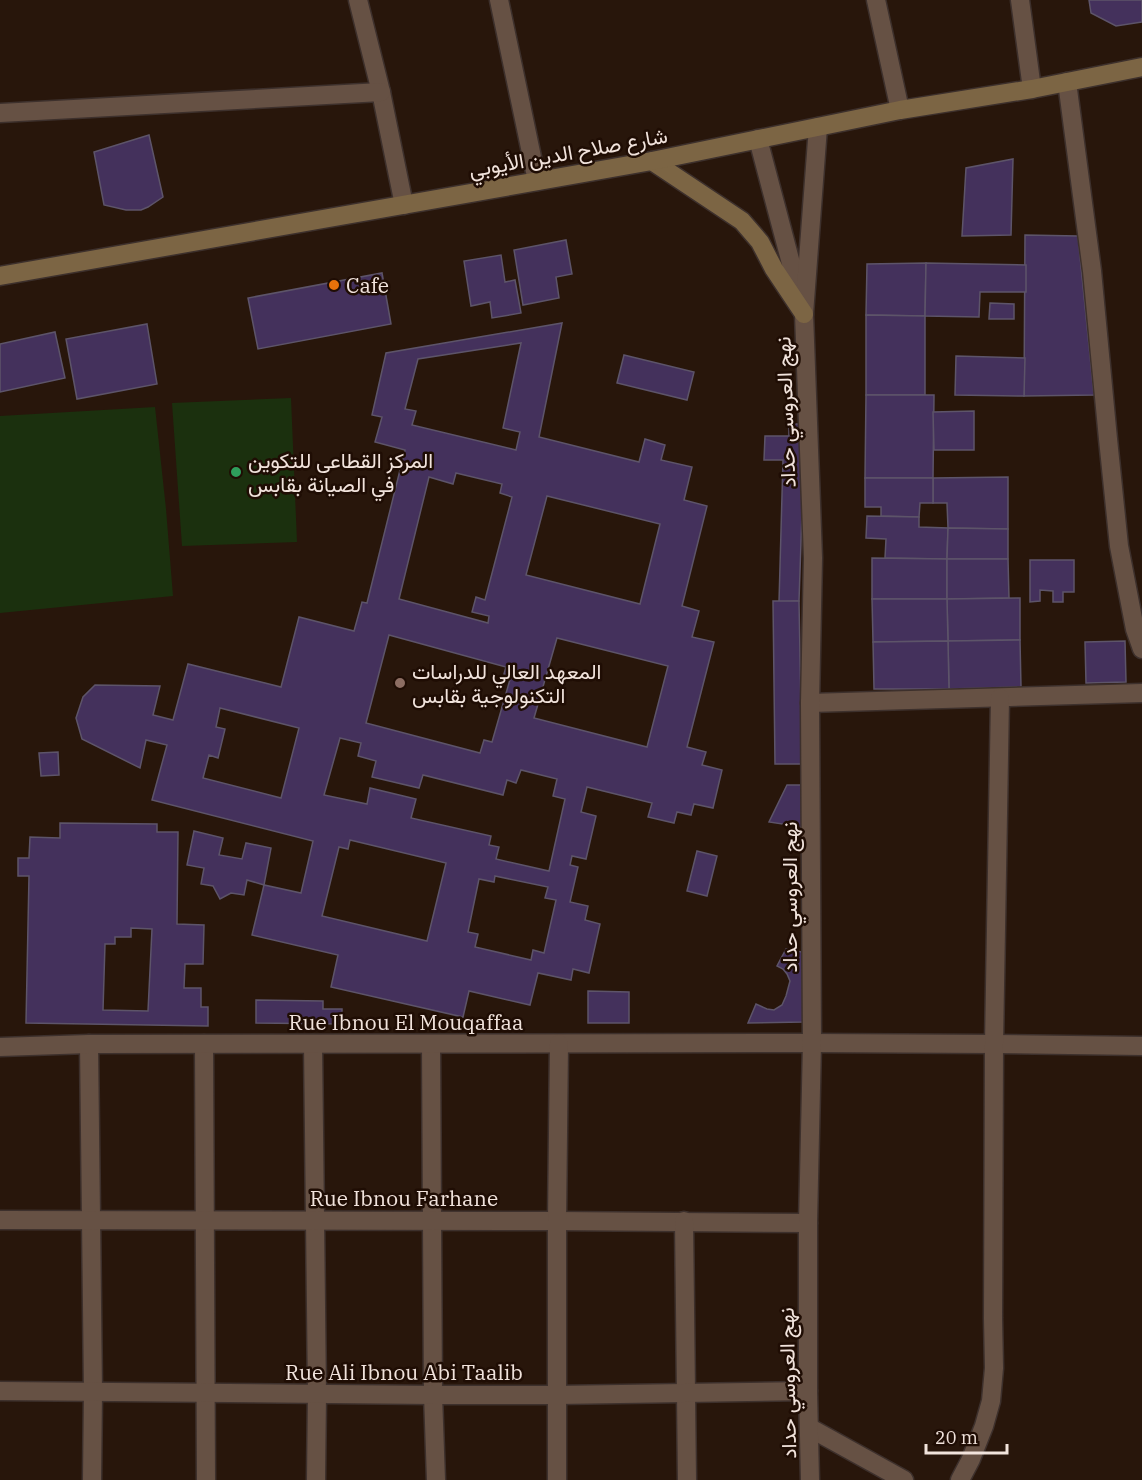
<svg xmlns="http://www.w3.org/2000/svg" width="1142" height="1480" font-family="'IBM Plex Serif',Vazirmatn,serif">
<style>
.green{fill:#1b300e}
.building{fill:#44315c;stroke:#5d5469;stroke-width:1.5;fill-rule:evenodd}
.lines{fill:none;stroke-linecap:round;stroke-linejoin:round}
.street-casing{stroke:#3d302c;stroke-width:21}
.secondary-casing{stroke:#3d302c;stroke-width:21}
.street{stroke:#665144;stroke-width:18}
.secondary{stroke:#7c6544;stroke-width:18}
.food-dot{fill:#e8710a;stroke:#1f0d04;stroke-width:2}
.leisure-dot{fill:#2e9e5b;stroke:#1f0d04;stroke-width:2}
.education-dot{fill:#8d6e63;stroke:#1f0d04;stroke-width:2}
.labels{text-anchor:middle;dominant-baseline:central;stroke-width:5;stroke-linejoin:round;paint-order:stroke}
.street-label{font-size:21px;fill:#f1e3dc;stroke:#1f0d04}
.poi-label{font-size:21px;fill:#f1e3dc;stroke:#1f0d04;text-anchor:start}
</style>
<rect width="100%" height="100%" fill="#28160b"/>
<g class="green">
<polygon points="291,398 297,542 182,546 172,403"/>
<polygon points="155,407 166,509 173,596 0,613 0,416"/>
</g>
<g class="building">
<polygon points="1089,0 1142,0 1142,22 1116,26 1091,13"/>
<polygon points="149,135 163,197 148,207 141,210 126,210 104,205 94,152"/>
<polygon points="1013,159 1011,235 962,236 966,168"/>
<polygon points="1025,235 1078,236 1094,395 1024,396"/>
<polygon points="566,240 572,274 556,277 559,298 523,305 514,250"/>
<polygon points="501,255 505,282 515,280 521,313 492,318 490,302 471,306 464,261"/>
<polygon points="926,263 925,316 866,315 867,264"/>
<polygon points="926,263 1026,265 1026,292 980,292 979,317 925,316"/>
<polygon points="382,273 391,324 258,349 248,298"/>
<polygon points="990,303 1014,304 1014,319 989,319"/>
<polygon points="866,315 925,316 925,395 866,395"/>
<path d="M562 323 539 437 639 462 645 439 665 445 661 460 692 467 684 500 707 506 682 606 699 611 692 637 714 642 687 747 706 752 702 765 722 770 713 808 694 804 691 815 677 812 674 823 648 817 652 803 587 787 581 812 596 816 586 859 572 856 570 865 578 867 570 902 588 906 585 920 600 924 589 973 573 969 571 980 538 973 530 1005 469 991 463 1017 331 987 338 955 252 935 264 885 301 893 313 841 152 800 167 745 146 740 140 768 82 739 76 718 83 697 95 685 160 686 153 715 173 720 188 664 281 687 299 617 354 631 362 602 367 603 405 450 375 442 382 417 372 415 386 353ZM521 343 503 428 520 432 516 450 412 425 416 411 405 409 418 359ZM456 473 502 484 500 493 512 497 485 600 476 597 472 612 489 616 488 623 399 599 429 477 453 484ZM547 496 660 524 640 604 526 575ZM389 635 506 667 504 674 511 676 492 742 484 740 480 753 366 723ZM557 638 668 666 647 747 534 718ZM220 708 299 728 281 798 203 778 209 755 218 758 225 729 216 727ZM340 738 361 743 358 756 376 761 372 777 419 788 423 775 503 795 507 780 516 783 521 770 557 779 553 796 565 799 549 871 496 859 499 847 489 845 491 836 411 818 416 799 370 788 367 804 324 795ZM350 840 446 863 427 941 322 916 339 847 348 849ZM495 876 548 887 545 898 556 900 544 953 533 950 531 960 475 947 478 934 468 932 479 879 494 882Z"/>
<polygon points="147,324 157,384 77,399 66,339"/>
<polygon points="55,332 65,378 0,392 0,344"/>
<polygon points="624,355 694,372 687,400 617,383"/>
<polygon points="956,356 1025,358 1024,396 955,395"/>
<polygon points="866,395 934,395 933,478 865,478"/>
<polygon points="974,411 974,450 934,450 933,412"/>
<polygon points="789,424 805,424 799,601 779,602 783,460 764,460 765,436 789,436"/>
<polygon points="1008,477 1008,529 948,528 947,503 933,503 933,478"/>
<polygon points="865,478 933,478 933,503 920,503 919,517 881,516 881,507 865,507"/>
<polygon points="867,516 919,517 919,527 948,528 947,559 885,558 886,539 866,538"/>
<polygon points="948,528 1008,529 1008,559 947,559"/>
<polygon points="872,558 947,559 947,599 872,599"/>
<polygon points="947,559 1008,559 1009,598 947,599"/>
<polygon points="1030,560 1074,560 1074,592 1063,592 1063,602 1053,602 1053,591 1040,590 1040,601 1030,602"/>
<polygon points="1020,598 1020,640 948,641 947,599"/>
<polygon points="872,599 947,599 948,641 873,642"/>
<polygon points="773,601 799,601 802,764 775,764"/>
<polygon points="1020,640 1021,687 949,689 948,641"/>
<polygon points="948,641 949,689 874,689 873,642"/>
<polygon points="1125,641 1126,682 1086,683 1085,642"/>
<polygon points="58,752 59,775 41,776 39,753"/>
<polygon points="787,785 802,785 802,827 769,822"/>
<path d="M60 823 157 824V832H178L177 924 204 925 203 964H185L184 988H201V1007H208V1026L26 1023 29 876H18V858H29L30 837 60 838ZM131 928 152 929 148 1011 103 1010 105 944H115V937H131Z"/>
<polygon points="194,831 223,838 219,855 242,859 246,843 271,848 264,885 247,880 244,895 231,893 220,899 213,886 201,884 204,868 187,865"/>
<polygon points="697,851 717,856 707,896 687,891"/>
<polygon points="786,949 802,952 803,1022 748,1023 756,1004 767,1009 774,1010 782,1005 786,996 790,981 787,974 783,969 777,966"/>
<polygon points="588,991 629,992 629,1023 588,1023"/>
<polygon points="256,1000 323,1001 323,1009 342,1009 342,1024 256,1023"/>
</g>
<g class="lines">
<defs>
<g id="street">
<polyline points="358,0 381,92 404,205"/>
<polyline points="499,0 537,181"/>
<polyline points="876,0 900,110"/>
<polyline points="1020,0 1032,89"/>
<polyline points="1067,82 1092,271 1108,439 1119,546 1135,629 1142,649"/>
<polyline points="0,113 381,92"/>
<polyline points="758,139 801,301"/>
<polyline points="810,703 1142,693"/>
<polyline points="89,1044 93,1392 92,1480"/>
<polyline points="204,1044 206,1480"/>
<polyline points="313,1044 317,1394 316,1480"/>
<polyline points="431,1044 433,1395 436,1480"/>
<polyline points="0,1047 89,1044 812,1043 994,1044 1142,1046"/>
<polyline points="0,1220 557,1221 808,1223"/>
<polyline points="684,1221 687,1480"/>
<polyline points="0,1391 433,1395 557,1395 808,1391"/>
<polyline points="810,1428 904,1480"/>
<polyline points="557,1480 557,1221 559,1044"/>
<polyline points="810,1480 808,1391 808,1223 812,1043 810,703 813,558 804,314 818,127"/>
<polyline points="960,1480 971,1459 984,1426 991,1401 994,1368 993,1318 994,1044 1000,698"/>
</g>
<g id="secondary">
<polyline points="652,161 742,221 760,242 774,269 804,314"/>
<polyline points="0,276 652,161 900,110 1032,89 1142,67"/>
</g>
</defs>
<use href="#street" class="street-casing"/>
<use href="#secondary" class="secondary-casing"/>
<use href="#street" class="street"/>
<use href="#secondary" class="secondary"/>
</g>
<circle class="food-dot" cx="334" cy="285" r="6"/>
<circle class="leisure-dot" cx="236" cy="472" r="6"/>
<circle class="education-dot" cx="400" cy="683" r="6"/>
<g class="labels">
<g class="street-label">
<text transform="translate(568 152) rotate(-10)">شارع صلاح الدين الأيوبي</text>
<text transform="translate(785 412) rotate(-92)">نهج العروسي حداد</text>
<text transform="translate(789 897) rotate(-90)">نهج العروسي حداد</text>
<text x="406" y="1022">Rue Ibnou El Mouqaffaa</text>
<text x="404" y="1198">Rue Ibnou Farhane</text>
<text x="404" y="1372">Rue Ali Ibnou Abi Taalib</text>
<text transform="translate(787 1383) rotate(-91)">نهج العروسي حداد</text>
</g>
<g class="poi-label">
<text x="346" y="285">Cafe</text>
<text x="248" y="460">المركز القطاعى للتكوين<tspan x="248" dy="24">في الصيانة بقابس</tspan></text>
<text x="412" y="671">المعهد العالي للدراسات<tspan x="412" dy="24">التكنولوجية بقابس</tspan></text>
</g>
</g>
<path d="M926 1444v9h81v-9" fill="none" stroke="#f1e3dc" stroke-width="3"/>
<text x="935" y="1444" font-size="18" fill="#f1e3dc" stroke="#1f0d04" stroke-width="4.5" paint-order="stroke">20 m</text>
</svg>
